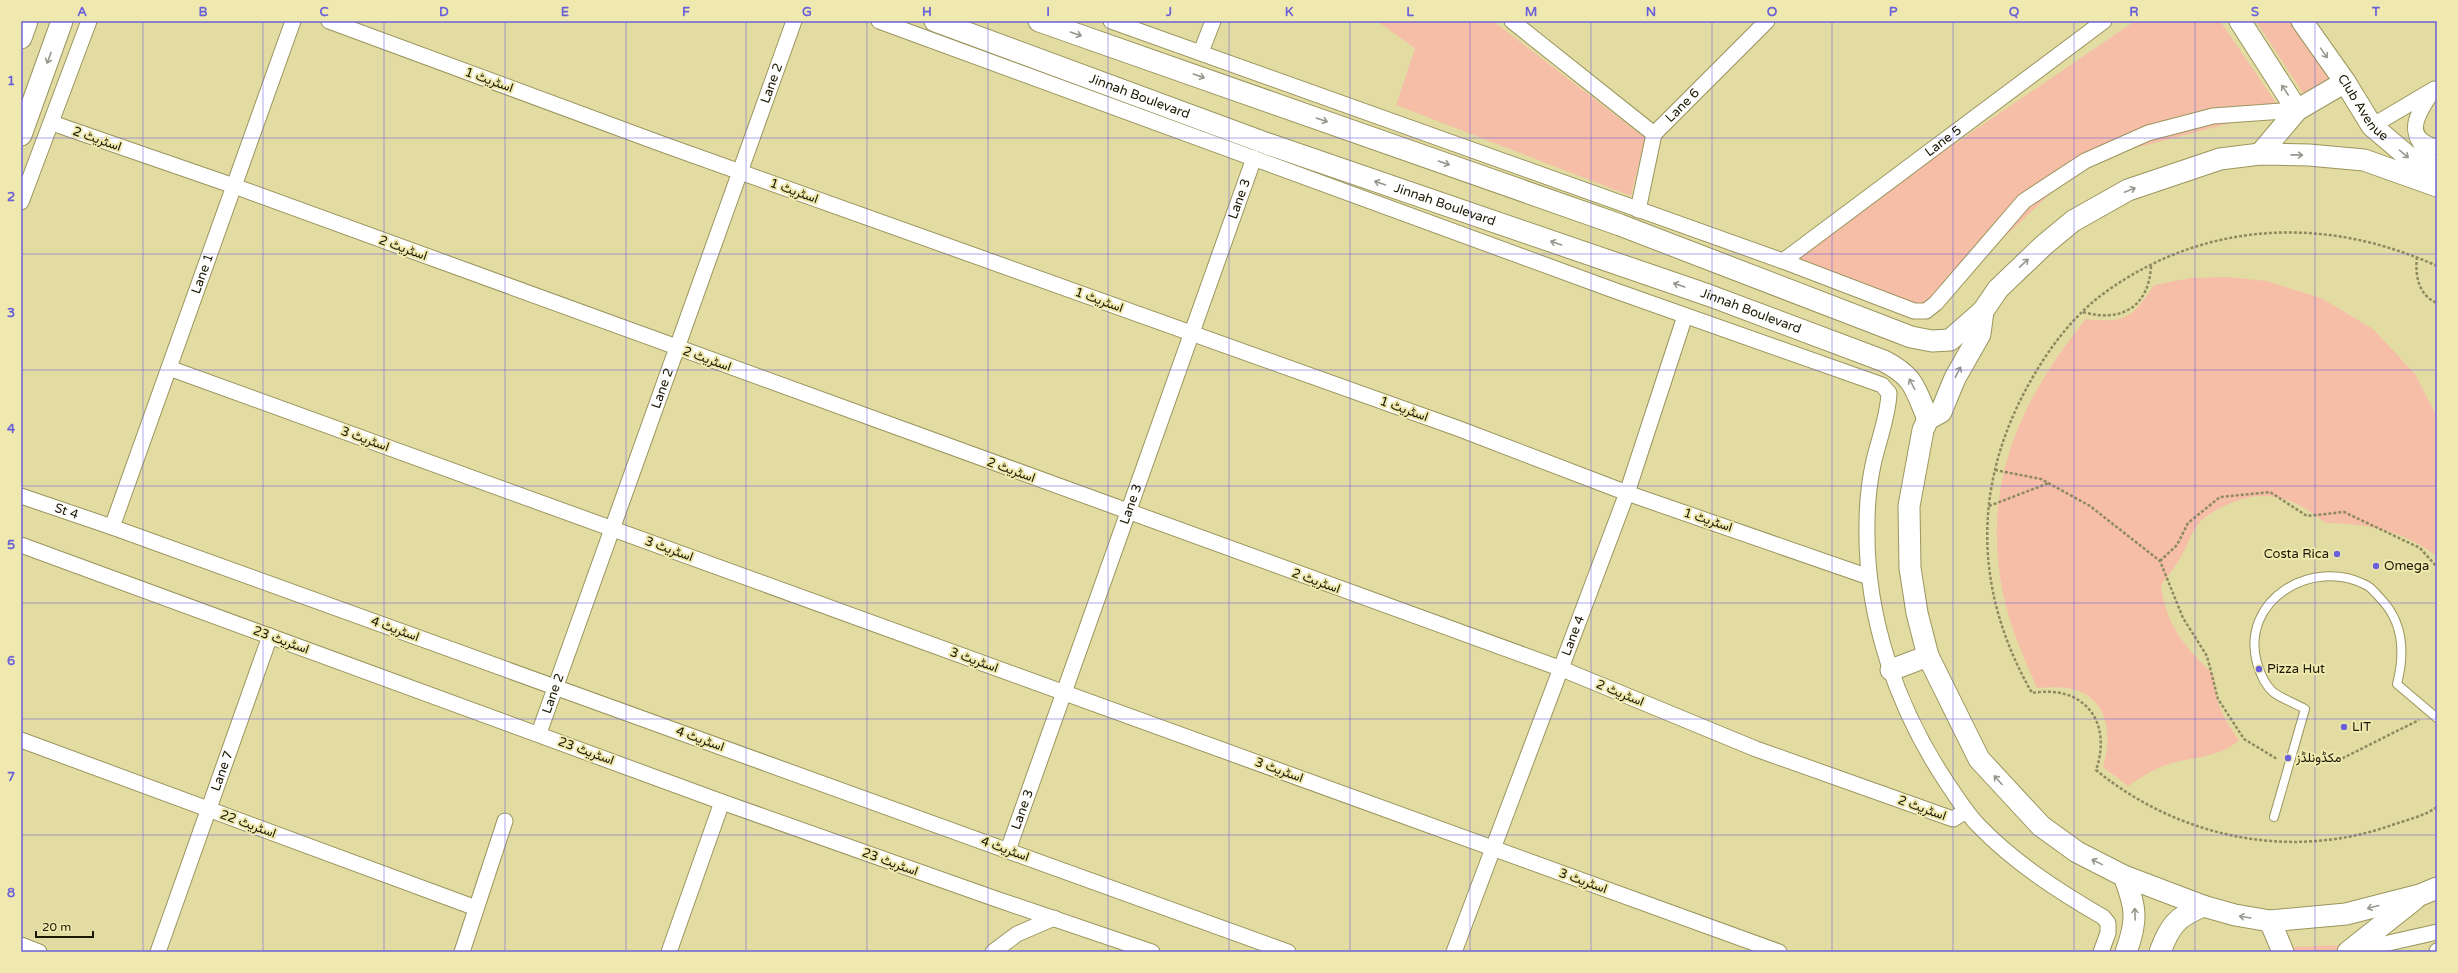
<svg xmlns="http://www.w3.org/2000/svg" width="2458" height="973" font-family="'Varela Round',Vazirmatn,sans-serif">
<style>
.green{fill:#f6bda7}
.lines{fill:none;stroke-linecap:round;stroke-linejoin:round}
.lane-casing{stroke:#9b955e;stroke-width:10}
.street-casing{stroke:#9b955e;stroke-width:17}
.secondary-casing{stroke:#9b955e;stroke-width:23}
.path{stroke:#8e8a60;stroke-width:2.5;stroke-dasharray:3 2;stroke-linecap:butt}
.lane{stroke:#fff;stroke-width:8}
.street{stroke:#fff;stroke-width:15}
.secondary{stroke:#fff;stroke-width:21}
.oneway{stroke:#98978e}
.grid{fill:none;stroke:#6a60da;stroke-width:1;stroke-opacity:0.55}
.poi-dot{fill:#6a60da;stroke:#efe9af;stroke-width:1.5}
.labels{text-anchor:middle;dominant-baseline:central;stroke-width:4;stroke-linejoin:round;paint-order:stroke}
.street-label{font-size:13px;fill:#1b1803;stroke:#efe9af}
.poi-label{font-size:13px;fill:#1b1803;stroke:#efe9af;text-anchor:start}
.neatline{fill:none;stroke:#6a60da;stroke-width:1.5}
.grid-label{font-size:13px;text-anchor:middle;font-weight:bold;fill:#6a60da}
</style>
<rect width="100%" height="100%" fill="#e2dca3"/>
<g class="green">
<polygon points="1377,21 1493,21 1645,138 1631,196 1396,105 1415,48"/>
<polygon points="2135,21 2220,21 2281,110 2085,161 1926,311 1783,261"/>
<polygon points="2256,21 2295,21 2330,70 2326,87 2303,93"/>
<path d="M2227 277 2266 281 2321 298 2373 329 2415 374 2437 417V556C2404 531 2366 523 2325 523 2293 496 2263 487 2224 506 2216 510 2205 516 2199 523 2191 533 2188 544 2182 555 2177 565 2168 575 2161 585 2166 626 2185 647 2214 675 2214 701 2224 720 2239 740 2219 759 2191 756 2166 765 2152 770 2140 778 2128 786L2103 767C2111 742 2111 707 2083 693 2070 686 2052 687 2037 688 2025 660 2012 632 2005 602 1979 491 2017 404 2086 319 2126 324 2133 317 2154 285L2192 278Z"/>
<polygon points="2344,945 2330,952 2294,952 2292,947"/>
</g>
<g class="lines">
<defs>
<path id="lane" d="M2274 817 2305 709C2295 703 2282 699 2273 692 2265 685 2260 673 2257 663 2240 600 2312 557 2366 585 2371 587 2377 595 2381 599 2404 623 2405 653 2397 684L2437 718"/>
<g id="street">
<polyline points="329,21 662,144 1457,428 1627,493 1869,577"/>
<path d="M879 21 1616 291 1882 385 1889 393C1888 418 1878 441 1873 465 1869 484 1867 506 1867 524 1865 617 1897 709 1949 786 1958 799 1967 814 1979 826 2015 863 2058 891 2103 917L2108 923V933L2101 952"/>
<polyline points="1111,21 1783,261 1914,311 1926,311 1936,303 2024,201 2085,161 2148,133 2213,116 2297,110"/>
<polyline points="1512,21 1654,134"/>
<polyline points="1201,52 1213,21"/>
<path d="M2434 89C2420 110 2399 138 2437 147"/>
<polyline points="52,123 234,186 1562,669 1756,749 1953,819 1966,811"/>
<polyline points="2372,126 2431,91"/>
<polyline points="2417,137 2437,174"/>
<polyline points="21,202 89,21"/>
<path id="s1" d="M1638 210 1654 134 1767 21"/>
<path id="s2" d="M1783 261 2104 21"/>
<polyline points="169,368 1779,952"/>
<path id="s3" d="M21 496 112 527 1288 952"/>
<path id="s4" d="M112 527 293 21"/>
<polyline points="21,545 722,802 996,899 1152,952"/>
<path id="s5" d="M539 733 794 21"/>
<polyline points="21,740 476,908"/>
<path id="s6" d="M1008 850 1254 158"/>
<polyline points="21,945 39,952"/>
<polyline points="2355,948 2371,947 2437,932"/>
<path id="s7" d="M158 952 270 636"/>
<polyline points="462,952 505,821"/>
<polyline points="669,952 722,802"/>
<polyline points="993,952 1017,934 1054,918"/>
<path id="s8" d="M1454 952 1627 493 1685 316"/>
<polyline points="2437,952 2437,951"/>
</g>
<g id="secondary">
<path id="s9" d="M935 21 1268 144 1708 295 1884 361C1915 377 1915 389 1928 419"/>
<polyline points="1039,21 1620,225 1911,337 1932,341 1950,340 1983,311"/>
<polyline points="2240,21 2297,110 2260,154"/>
<path id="s10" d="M2302 21 2345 82 2372 126 2437 181"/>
<polyline points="21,38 27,21"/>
<polyline points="2297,110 2345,82"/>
<polyline points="21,135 62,21"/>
<polyline points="2437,186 2364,160 2309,155 2260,154 2220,159 2128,190 2073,221 2044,245 1998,289 1983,311 1980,334 1955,378 1941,412 1928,419 1923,430 1909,506 1910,568 1917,613 1928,656 1979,759 2041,826 2077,852 2124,876 2203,906 2235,915 2270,921 2346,914 2420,895 2437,888"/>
<polyline points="1891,670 1928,656"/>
<path d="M2124 876C2136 907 2138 920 2126 952"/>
<polyline points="2270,921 2283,952"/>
<path d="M2160 952C2170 925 2177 917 2203 906"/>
<polyline points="2348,952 2415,899"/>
</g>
</defs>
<use href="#lane" class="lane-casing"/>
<use href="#street" class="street-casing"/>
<use href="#secondary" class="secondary-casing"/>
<g class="path">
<path d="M2417 257C2415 275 2418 295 2437 303"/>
<path d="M2437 266C2327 216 2207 220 2107 291 2077 312 2052 344 2034 375 1972 480 1972 588 2032 693 2083 684 2113 721 2096 770 2179 838 2291 861 2392 825 2407 820 2424 816 2437 807"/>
<path d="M2083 312C2121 323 2149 307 2151 266"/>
<polyline points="1995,470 2041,479 2090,506 2160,561 2183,618 2207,656 2218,699 2244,739 2277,759"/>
<polyline points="1989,506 2049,483"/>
<polyline points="2160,561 2177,545 2188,523 2220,497 2270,492 2307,516 2344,512 2420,548 2437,567"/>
<polyline points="2303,762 2337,761 2419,720"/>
</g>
<use href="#lane" class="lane"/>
<use href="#street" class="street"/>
<use href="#secondary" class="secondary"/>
</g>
<defs><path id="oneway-shaft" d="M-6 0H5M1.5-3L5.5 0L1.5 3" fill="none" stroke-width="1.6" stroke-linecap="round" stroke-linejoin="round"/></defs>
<g class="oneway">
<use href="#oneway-shaft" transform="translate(1076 34) rotate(19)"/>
<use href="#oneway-shaft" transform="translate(2324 53) rotate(55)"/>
<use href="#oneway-shaft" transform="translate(49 58) rotate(110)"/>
<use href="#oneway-shaft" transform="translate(1199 76) rotate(19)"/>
<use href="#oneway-shaft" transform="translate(2285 90) rotate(-123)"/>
<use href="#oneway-shaft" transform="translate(1322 120) rotate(19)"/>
<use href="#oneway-shaft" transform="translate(2404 154) rotate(40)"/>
<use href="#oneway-shaft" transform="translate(2297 155) rotate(1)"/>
<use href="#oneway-shaft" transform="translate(1444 163) rotate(19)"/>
<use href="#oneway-shaft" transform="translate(1380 183) rotate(-161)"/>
<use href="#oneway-shaft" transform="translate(2130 190) rotate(-22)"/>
<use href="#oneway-shaft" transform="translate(1556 243) rotate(-161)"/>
<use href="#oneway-shaft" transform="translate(2024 263) rotate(-43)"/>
<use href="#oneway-shaft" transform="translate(1679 285) rotate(-161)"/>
<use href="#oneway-shaft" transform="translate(1958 372) rotate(-63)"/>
<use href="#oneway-shaft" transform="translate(1912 384) rotate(-118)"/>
<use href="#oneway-shaft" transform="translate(1998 780) rotate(-132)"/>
<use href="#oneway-shaft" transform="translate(2097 862) rotate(-154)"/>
<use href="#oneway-shaft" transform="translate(2373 907) rotate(165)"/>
<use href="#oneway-shaft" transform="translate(2135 914) rotate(-92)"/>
<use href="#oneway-shaft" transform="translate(2245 917) rotate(-171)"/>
</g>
<path class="grid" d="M143 21V952M263 21V952M384 21V952M505 21V952M626 21V952M746 21V952M867 21V952M988 21V952M1108 21V952M1229 21V952M1350 21V952M1470 21V952M1591 21V952M1712 21V952M1832 21V952M1953 21V952M2074 21V952M2195 21V952M2315 21V952M21 138H2437M21 254H2437M21 370H2437M21 486H2437M21 603H2437M21 719H2437M21 835H2437"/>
<g class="poi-dot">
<circle cx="2337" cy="554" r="4"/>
<circle cx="2376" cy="566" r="4"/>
<circle cx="2259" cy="669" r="4"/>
<circle cx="2344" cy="727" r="4"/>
<circle cx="2288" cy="758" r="4"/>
</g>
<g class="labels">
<g class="street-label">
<text transform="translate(489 80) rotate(20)">اسٹریٹ 1</text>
<text stroke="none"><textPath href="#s5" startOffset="690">Lane 2</textPath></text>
<text stroke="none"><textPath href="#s9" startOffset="218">Jinnah Boulevard</textPath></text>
<text stroke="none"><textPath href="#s1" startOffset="118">Lane 6</textPath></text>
<text stroke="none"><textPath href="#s10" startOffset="106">Club Avenue</textPath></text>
<text transform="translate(97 139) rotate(19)">اسٹریٹ 2</text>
<text stroke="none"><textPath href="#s2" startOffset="200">Lane 5</textPath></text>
<text transform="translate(794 191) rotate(20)">اسٹریٹ 1</text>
<text stroke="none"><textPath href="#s6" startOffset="691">Lane 3</textPath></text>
<text stroke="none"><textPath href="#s9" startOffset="542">Jinnah Boulevard</textPath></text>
<text transform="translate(403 248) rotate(20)">اسٹریٹ 2</text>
<text stroke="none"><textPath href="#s4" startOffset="269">Lane 1</textPath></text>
<text transform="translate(1099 300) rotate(20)">اسٹریٹ 1</text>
<text stroke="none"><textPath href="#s9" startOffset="866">Jinnah Boulevard</textPath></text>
<text transform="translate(707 359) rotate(20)">اسٹریٹ 2</text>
<text stroke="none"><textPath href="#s5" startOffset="366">Lane 2</textPath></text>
<text transform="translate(1404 409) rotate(20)">اسٹریٹ 1</text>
<text transform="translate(365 439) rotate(20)">اسٹریٹ 3</text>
<text transform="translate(1011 470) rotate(20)">اسٹریٹ 2</text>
<text stroke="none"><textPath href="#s6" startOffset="367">Lane 3</textPath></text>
<text stroke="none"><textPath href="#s3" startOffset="48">St 4</textPath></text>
<text transform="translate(1708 520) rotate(18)">اسٹریٹ 1</text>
<text transform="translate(669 549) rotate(20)">اسٹریٹ 3</text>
<text transform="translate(1316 581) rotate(20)">اسٹریٹ 2</text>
<text transform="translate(395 629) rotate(20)">اسٹریٹ 4</text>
<text stroke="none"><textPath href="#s8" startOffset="338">Lane 4</textPath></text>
<text transform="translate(281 640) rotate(20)">اسٹریٹ 23</text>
<text transform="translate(974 660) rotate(20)">اسٹریٹ 3</text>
<text transform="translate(1620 693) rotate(22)">اسٹریٹ 2</text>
<text stroke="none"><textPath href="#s5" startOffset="42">Lane 2</textPath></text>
<text transform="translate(700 739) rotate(20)">اسٹریٹ 4</text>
<text transform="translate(586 751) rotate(20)">اسٹریٹ 23</text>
<text transform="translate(1279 770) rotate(20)">اسٹریٹ 3</text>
<text stroke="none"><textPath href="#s7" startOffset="192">Lane 7</textPath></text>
<text transform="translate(1922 808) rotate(20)">اسٹریٹ 2</text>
<text stroke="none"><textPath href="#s6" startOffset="43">Lane 3</textPath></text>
<text transform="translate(248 824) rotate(20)">اسٹریٹ 22</text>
<text transform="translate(1005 849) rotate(20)">اسٹریٹ 4</text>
<text transform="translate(890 862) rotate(20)">اسٹریٹ 23</text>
<text transform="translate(1583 881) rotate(20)">اسٹریٹ 3</text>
</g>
<g class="poi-label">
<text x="2329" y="554" text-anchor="end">Costa Rica</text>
<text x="2384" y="566">Omega</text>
<text x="2267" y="669">Pizza Hut</text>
<text x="2352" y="727">LIT</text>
<text x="2296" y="758">مکڈونلڈز</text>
</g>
</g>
<rect width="2458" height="973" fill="none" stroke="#efe9af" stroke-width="44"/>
<path d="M36 931v6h57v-6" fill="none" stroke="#1b1803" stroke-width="2"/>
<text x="42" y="931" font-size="12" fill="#1b1803" stroke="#efe9af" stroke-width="3" paint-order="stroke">20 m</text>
<rect x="22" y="22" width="2414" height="929" class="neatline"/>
<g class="grid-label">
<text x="82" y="16">A</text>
<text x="203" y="16">B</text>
<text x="324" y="16">C</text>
<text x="444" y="16">D</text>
<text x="565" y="16">E</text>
<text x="686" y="16">F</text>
<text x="807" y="16">G</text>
<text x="927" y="16">H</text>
<text x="1048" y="16">I</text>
<text x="1169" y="16">J</text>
<text x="1289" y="16">K</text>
<text x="1410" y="16">L</text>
<text x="1531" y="16">M</text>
<text x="1651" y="16">N</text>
<text x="1772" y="16">O</text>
<text x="1893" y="16">P</text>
<text x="2014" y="16">Q</text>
<text x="2134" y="16">R</text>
<text x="2255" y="16">S</text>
<text x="2376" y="16">T</text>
<text x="11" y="85">1</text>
<text x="11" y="201">2</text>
<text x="11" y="317">3</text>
<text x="11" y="433">4</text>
<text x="11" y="549">5</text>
<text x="11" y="665">6</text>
<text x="11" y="781">7</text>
<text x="11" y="897">8</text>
</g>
</svg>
